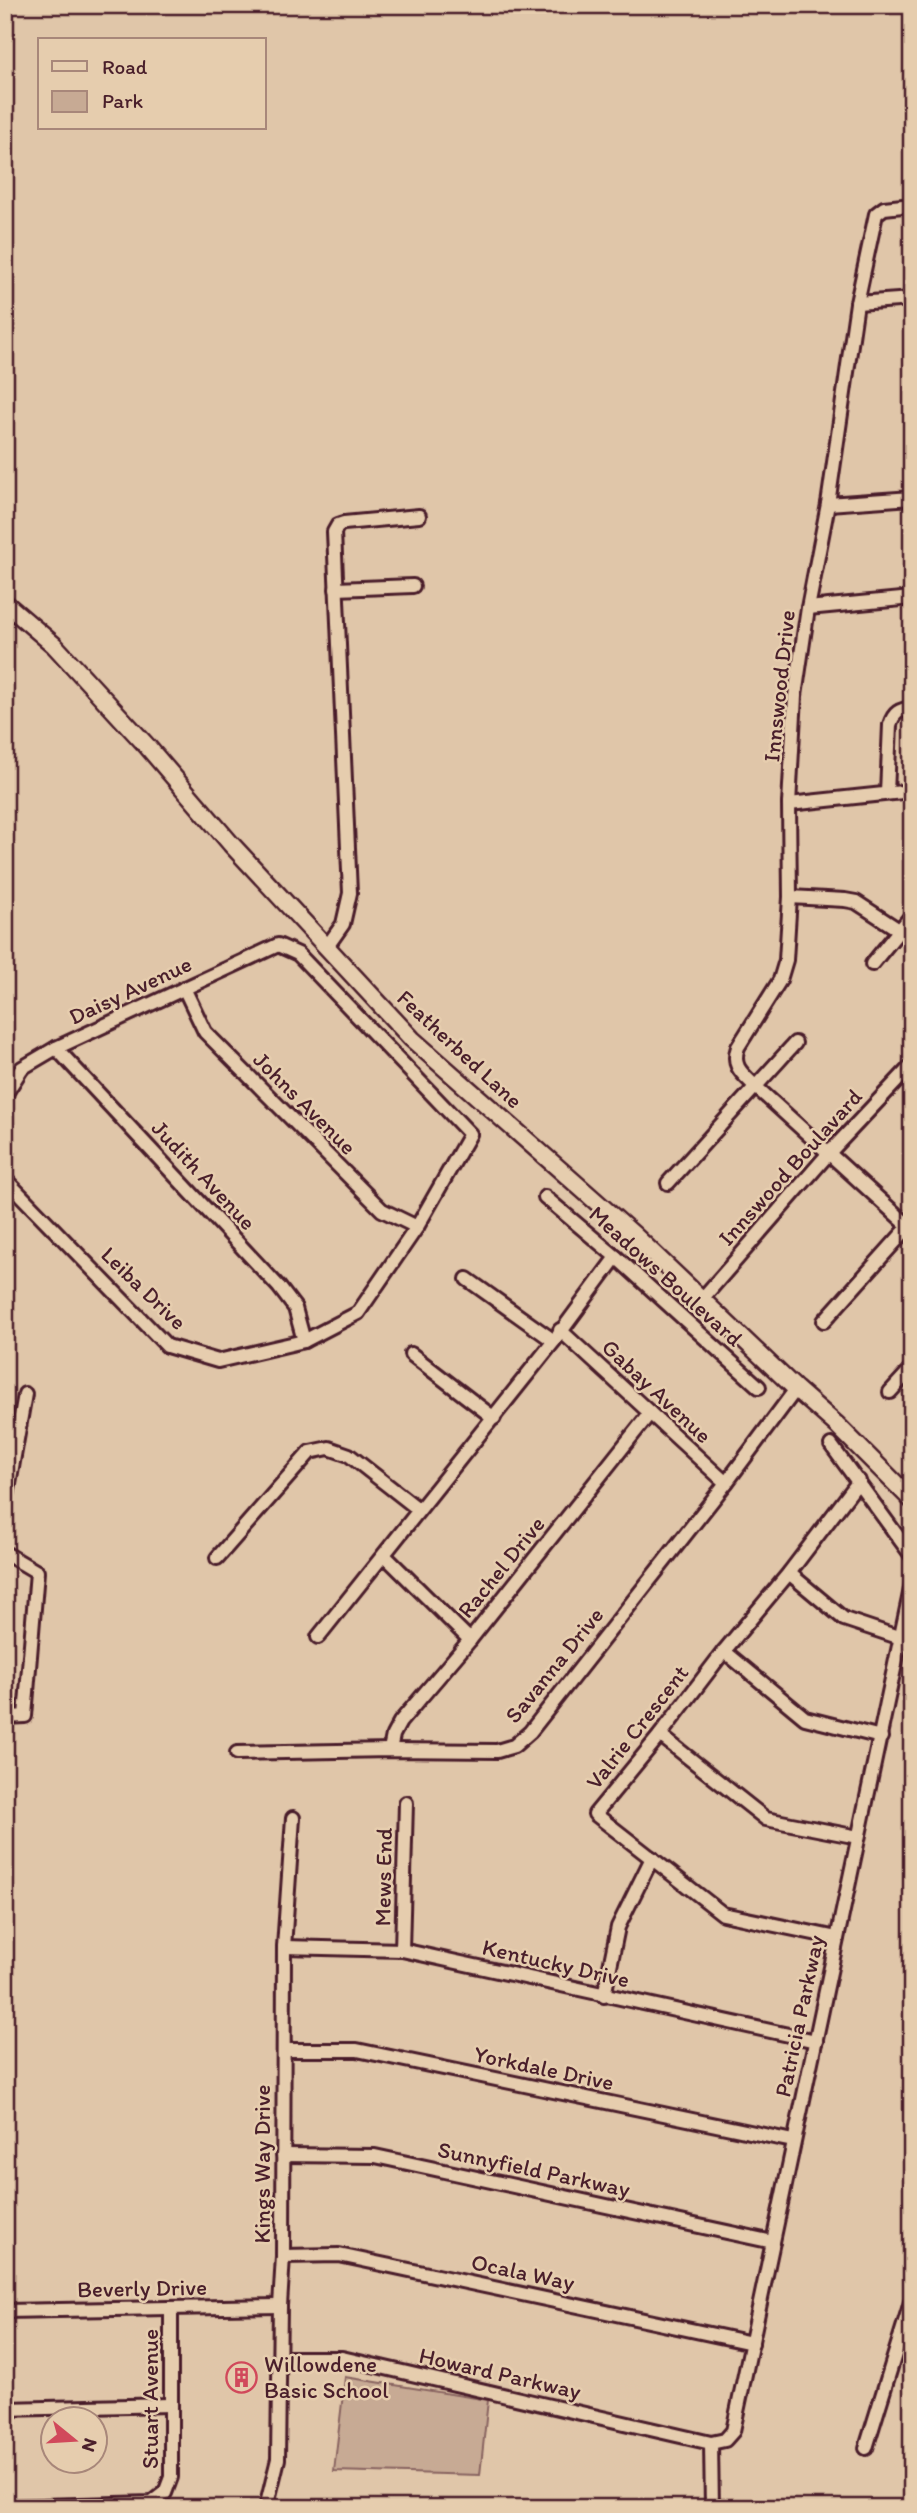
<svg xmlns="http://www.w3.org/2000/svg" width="917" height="2513" font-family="Itim,sans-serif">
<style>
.green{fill:#c7aa94;stroke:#886460;stroke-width:2}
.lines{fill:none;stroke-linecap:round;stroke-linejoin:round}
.street-casing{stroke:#4a1f2b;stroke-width:18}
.secondary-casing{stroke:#4a1f2b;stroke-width:21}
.street{stroke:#e6cdae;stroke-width:12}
.secondary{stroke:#e6cdae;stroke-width:16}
.labels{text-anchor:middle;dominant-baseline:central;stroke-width:5;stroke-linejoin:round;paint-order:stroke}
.street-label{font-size:23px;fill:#4a1f2b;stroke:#e6cdae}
.poi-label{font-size:23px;fill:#4a1f2b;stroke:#e6cdae;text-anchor:start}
</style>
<rect width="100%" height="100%" fill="#e0c6a9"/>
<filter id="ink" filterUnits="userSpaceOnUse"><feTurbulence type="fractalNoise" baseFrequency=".0143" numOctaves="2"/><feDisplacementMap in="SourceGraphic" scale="14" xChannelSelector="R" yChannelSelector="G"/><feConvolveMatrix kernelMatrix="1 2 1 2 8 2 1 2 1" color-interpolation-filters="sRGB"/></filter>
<g filter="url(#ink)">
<polygon class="green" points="345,2377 488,2400 480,2475 334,2471"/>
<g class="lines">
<defs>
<g id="street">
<path d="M912 205 884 208 876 214 857 303 828 504 808 608 795 696 789 804 790 897 786 960 780 980 738 1047C731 1067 743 1074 756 1087L912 1229"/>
<polyline points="857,303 912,299"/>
<polyline points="828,504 912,498"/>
<polyline points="336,589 413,586"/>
<polyline points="808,608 912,598"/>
<path d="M887 793 890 725C894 712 899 710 912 708"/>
<polyline points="789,804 912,791"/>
<polyline points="790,897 845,900 856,902 899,930"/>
<polyline points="326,948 343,924 350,893 334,532 338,525 344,523 419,516"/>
<polyline points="872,964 912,915"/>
<polyline points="184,988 205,1032 382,1210 417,1227"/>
<polyline points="56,1048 279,1287 295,1308 304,1341"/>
<polyline points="5,1095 22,1068 56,1048 278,945 298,954 470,1134 417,1227 358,1313 304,1341 218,1361 167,1346 5,1179"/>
<polyline points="668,1183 795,1043"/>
<polyline points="545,1197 616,1257 759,1387"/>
<polyline points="467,1279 554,1341"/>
<polyline points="702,1299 829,1153 912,1065"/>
<polyline points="824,1321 912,1223"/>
<polyline points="560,1330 726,1483"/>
<polyline points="411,1354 494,1418"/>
<polyline points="890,1392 912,1368"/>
<polyline points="831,1445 912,1556"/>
<polyline points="5,1507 25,1394"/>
<polyline points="5,1553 37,1572 25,1716 5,1717"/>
<polyline points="384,1555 470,1640"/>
<polyline points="217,1558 310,1452 329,1448 349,1455 418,1509"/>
<polyline points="789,1573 844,1619 901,1638"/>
<polyline points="318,1637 554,1341 616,1257"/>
<polyline points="724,1651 805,1718 881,1737"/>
<polyline points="660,1735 766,1819 858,1837"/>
<polyline points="390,1750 393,1735 400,1722 470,1640 650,1413"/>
<polyline points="237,1753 390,1750 497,1751 514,1746 530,1732 726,1483 796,1389"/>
<polyline points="837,1938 723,1914 595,1814 660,1735 724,1651 789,1573 859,1481"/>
<polyline points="284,1947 402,1950 816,2041"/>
<polyline points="402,1950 406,1803"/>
<polyline points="604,1996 618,1927 652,1858"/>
<polyline points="284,2050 357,2050 793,2141"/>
<polyline points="283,2155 375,2156 773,2242"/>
<polyline points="283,2256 339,2255 752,2343"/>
<polyline points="5,2311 280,2306"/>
<polyline points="279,2358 342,2358 711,2443 725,2440 733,2431 912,1584"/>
<polyline points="5,2409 170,2405"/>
<polyline points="711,2443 712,2508"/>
<polyline points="866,2448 912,2299"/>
<polyline points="5,2507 152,2503 165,2493 171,2477 171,2309"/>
<polyline points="266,2508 278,2459 280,2306 283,2256 284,1947 293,1818"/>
</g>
<polyline id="secondary" points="5,603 54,645 147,746 231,844 412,1039 634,1235 796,1389 837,1425 912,1500"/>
</defs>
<use href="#street" class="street-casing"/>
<use href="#secondary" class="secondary-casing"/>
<use href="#street" class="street"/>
<use href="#secondary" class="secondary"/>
</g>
</g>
<defs>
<symbol id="building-ring" viewBox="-11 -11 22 22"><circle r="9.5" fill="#e6cdae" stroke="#d1495b" stroke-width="1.5"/><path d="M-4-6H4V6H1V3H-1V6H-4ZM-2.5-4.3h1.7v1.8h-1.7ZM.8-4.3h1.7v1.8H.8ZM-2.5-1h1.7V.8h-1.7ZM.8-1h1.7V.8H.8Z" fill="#d1495b"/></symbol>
</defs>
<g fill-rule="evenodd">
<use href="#building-ring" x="224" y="2360" width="35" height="35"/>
</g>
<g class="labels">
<g class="street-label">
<text transform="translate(779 686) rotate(-84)">Innswood Drive</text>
<text transform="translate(130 990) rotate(-25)">Daisy Avenue</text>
<text transform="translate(460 1049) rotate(43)">Featherbed Lane</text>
<text transform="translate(305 1103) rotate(45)">Johns Avenue</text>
<text transform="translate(790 1167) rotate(-48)">Innswood Boulavard</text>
<text transform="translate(204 1175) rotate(47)">Judith Avenue</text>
<text transform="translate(666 1276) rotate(42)">Meadows Boulevard</text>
<text transform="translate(144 1288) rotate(44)">Leiba Drive</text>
<text transform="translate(657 1391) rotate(43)">Gabay Avenue</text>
<text transform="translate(501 1567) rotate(-51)">Rachel Drive</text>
<text transform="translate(554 1665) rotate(-51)">Savanna Drive</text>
<text transform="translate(637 1727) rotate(-52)">Valrie Crescent</text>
<text transform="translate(383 1877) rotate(-89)">Mews End</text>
<text transform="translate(556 1963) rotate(13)">Kentucky Drive</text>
<text transform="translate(799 2016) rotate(-78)">Patricia Parkway</text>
<text transform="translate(544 2068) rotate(12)">Yorkdale Drive</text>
<text transform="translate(262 2164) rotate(-90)">Kings Way Drive</text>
<text transform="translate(534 2169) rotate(12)">Sunnyfield Parkway</text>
<text transform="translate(523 2272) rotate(12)">Ocala Way</text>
<text transform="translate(142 2288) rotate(-1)">Beverly Drive</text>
<text transform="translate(500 2373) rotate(13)">Howard Parkway</text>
<text transform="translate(150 2399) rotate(-90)">Stuart Avenue</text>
</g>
<g class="poi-label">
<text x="264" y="2364">Willowdene<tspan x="264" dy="26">Basic School</tspan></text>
</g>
</g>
<rect width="917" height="2513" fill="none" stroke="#e6cdae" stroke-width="28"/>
<rect x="14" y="14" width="889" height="2485" fill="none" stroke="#4a1f2b" stroke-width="2.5" filter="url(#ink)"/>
<rect x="38" y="38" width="228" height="91" fill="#e6cdae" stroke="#a8877a" stroke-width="2"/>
<rect x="52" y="61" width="35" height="10" fill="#e6cdae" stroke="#a8877a" stroke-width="2"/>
<text x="102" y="74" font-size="21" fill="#4a1f2b">Road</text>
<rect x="52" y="91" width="35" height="21" fill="#c7aa94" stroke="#a8877a" stroke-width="2"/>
<text x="102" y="108" font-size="21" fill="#4a1f2b">Park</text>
<g transform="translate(74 2440) rotate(108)"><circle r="33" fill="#e6cdae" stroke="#a8877a" stroke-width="2"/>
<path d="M0-5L12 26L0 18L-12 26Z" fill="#d1495b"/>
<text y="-10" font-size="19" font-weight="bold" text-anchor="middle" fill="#4a1f2b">N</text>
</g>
</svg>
